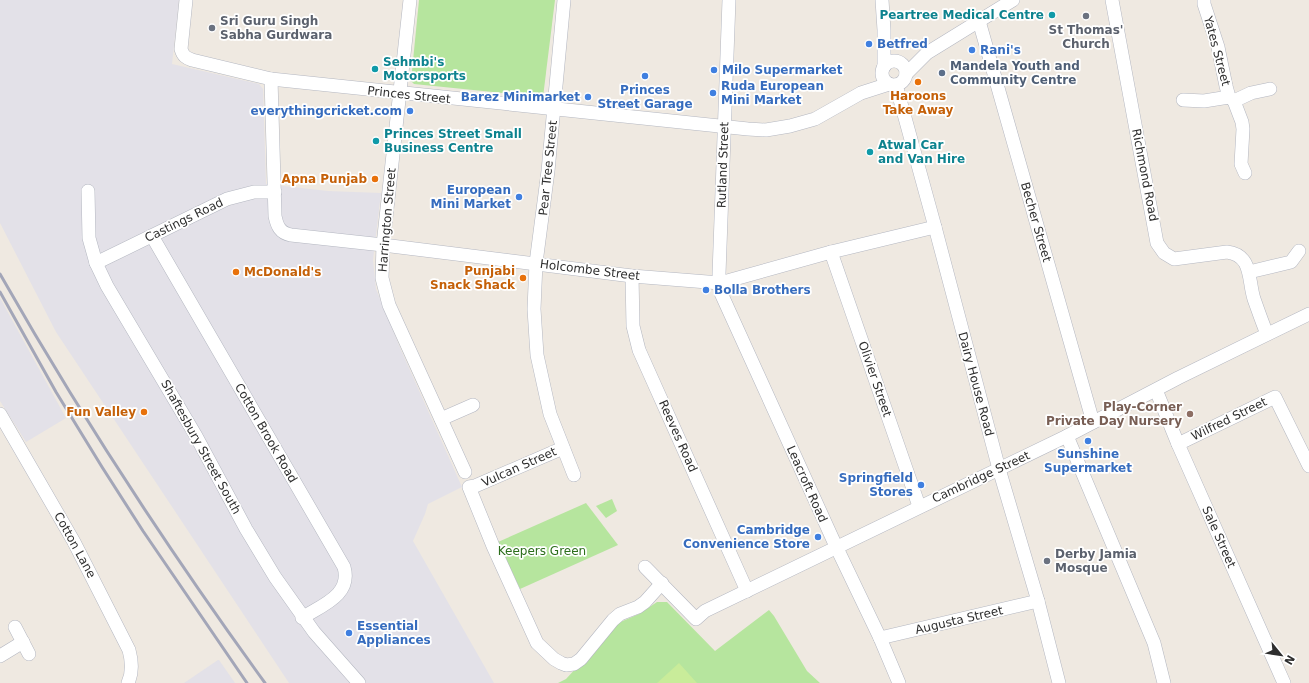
<svg xmlns="http://www.w3.org/2000/svg" width="1309" height="683" font-family="'DejaVu Sans',sans-serif">
<style>
.industrial{fill:#e3e1e8}
.green{fill:#b6e59e}
.pitch{fill:#c9ec9a}
.lines{fill:none;stroke-linecap:round;stroke-linejoin:round}
.minor-casing{stroke:#b4b7c1;stroke-width:14}
.minor{stroke:#fff;stroke-width:13}
.rail{stroke:#a3a6b8;stroke-width:3}
.culture-dot{fill:#0f9aa8;stroke:#fff;stroke-width:1.5}
.worship-dot{fill:#6b7280;stroke:#fff;stroke-width:1.5}
.shop-dot{fill:#3f7fe0;stroke:#fff;stroke-width:1.5}
.service-dot{fill:#5c6f8a;stroke:#fff;stroke-width:1.5}
.food-dot{fill:#e8710a;stroke:#fff;stroke-width:1.5}
.education-dot{fill:#8d6e63;stroke:#fff;stroke-width:1.5}
.labels{text-anchor:middle;dominant-baseline:central;stroke-width:3.5;stroke-linejoin:round;paint-order:stroke}
.culture-label{font-size:12px;font-weight:bold;fill:#0d838f;stroke:#fff;text-anchor:start}
.worship-label{font-size:12px;font-weight:bold;fill:#5b616d;stroke:#fff;text-anchor:start}
.shop-label{font-size:12px;font-weight:bold;fill:#366cbe;stroke:#fff;text-anchor:start}
.street-label{font-size:12px;fill:#2e2e2e;stroke:#fff}
.service-label{font-size:12px;font-weight:bold;fill:#4e5e75;stroke:#fff;text-anchor:start}
.food-label{font-size:12px;font-weight:bold;fill:#c56008;stroke:#fff;text-anchor:end}
.education-label{font-size:12px;font-weight:bold;fill:#785e54;stroke:#fff;text-anchor:end}
.park-label{font-size:12px;fill:#2c6e1b;stroke:#fff}
</style>
<rect width="100%" height="100%" fill="#efe9e1"/>
<g class="industrial">
<polygon points="0,0 179,0 172,64 259,84 263,89 266,184 328,191 381,193 373,260 376,289 401,350 462,487 428,504 425,514 413,541 494,683 289,683 56,332 0,223"/>
<polygon points="0,298 66,418 26,442 0,401"/>
<polygon points="219,660 235,683 184,683 218,660"/>
</g>
<g class="green">
<polygon points="419,0 555,0 543,97 414,84 411,81"/>
<polygon points="612,499 617,511 606,518 596,506"/>
<polygon points="586,503 618,545 520,589 498,542"/>
<polygon points="657,602 667,602 715,651 769,610 774,616 807,671 820,683 558,683 566,679 618,623 639,614"/>
</g>
<polygon class="pitch" points="679,663 697,683 657,683"/>
<g class="lines">
<defs>
<g id="minor">
<path d="M186 0 181 49C183 56 186 58 192 60L271 79 748 129 766 130 790 126 815 119 861 93 889 84"/>
<polyline points="410,0 383,245 382,278 389,305 465,472"/>
<polyline points="564,0 548,171 536,263 534,309 537,355 550,414 574,475"/>
<polyline points="729,0 719,274 720,291 834,542 880,638 899,683"/>
<polyline points="882,0 884,30 884,67"/>
<path d="M1112 0 1157 243 1164 253 1174 259 1227 252C1253 255 1248 281 1254 299 1258 310 1262 322 1267 334"/>
<polyline points="1204,0 1204,4 1218,47 1226,86 1229,97 1234,101 1242,122 1243,129 1241,164 1245,173"/>
<polyline points="979,21 1093,422"/>
<circle cx="894" cy="73" r="12"/>
<polyline points="906,74 927,53 1013,0"/>
<path d="M271 79 275 216C277 226 280 233 291 235L383 245 632 276 720 283 831 252 935 227"/>
<polyline points="896,85 935,227 999,469 1038,601 1059,683"/>
<polyline points="1183,100 1204,101 1229,97"/>
<polyline points="1234,101 1251,93 1270,89"/>
<polyline points="88,191 89,238 96,263 107,286 196,436 246,529 275,577 314,632 359,683"/>
<path d="M152 236 344 567C352 595 322 605 302 618"/>
<polyline points="831,252 919,506"/>
<polyline points="96,263 227,199 254,192 275,192"/>
<polyline points="1249,272 1291,262 1299,251"/>
<polyline points="632,276 633,326 639,350 747,591"/>
<polyline points="1156,390 1178,444 1284,683"/>
<path d="M0 414 74 542 129 650C132 661 133 672 128 683"/>
<polyline points="441,419 473,405"/>
<polyline points="1067,436 1154,643 1164,683"/>
<polyline points="1178,444 1275,397 1309,466"/>
<polyline points="563,448 475,486 469,487 493,546 537,643 554,659 561,663 566,665 574,664 581,659 613,620 620,614 638,607 645,602 662,583"/>
<polyline points="645,567 696,619 705,611 1067,436 1178,378 1309,314"/>
<polyline points="15,627 29,654"/>
<polyline points="880,638 1038,601"/>
<polyline points="0,656 23,642"/>
</g>
</defs>
<use href="#minor" class="minor-casing"/>
<use href="#minor" class="minor"/>
<g class="rail">
<path d="M0 274C80 415 170 552 265 683"/>
<polyline points="0,292 56,392 102,467 143,531 247,683"/>
</g>
</g>
<g class="culture-dot">
<circle cx="1052" cy="15" r="4"/>
<circle cx="375" cy="69" r="4"/>
<circle cx="376" cy="141" r="4"/>
<circle cx="870" cy="152" r="4"/>
</g>
<g class="worship-dot">
<circle cx="1086" cy="16" r="4"/>
<circle cx="212" cy="28" r="4"/>
<circle cx="1047" cy="561" r="4"/>
</g>
<g class="shop-dot">
<circle cx="869" cy="44" r="4"/>
<circle cx="972" cy="50" r="4"/>
<circle cx="714" cy="70" r="4"/>
<circle cx="645" cy="76" r="4"/>
<circle cx="713" cy="93" r="4"/>
<circle cx="588" cy="97" r="4"/>
<circle cx="410" cy="111" r="4"/>
<circle cx="519" cy="197" r="4"/>
<circle cx="706" cy="290" r="4"/>
<circle cx="1088" cy="441" r="4"/>
<circle cx="921" cy="485" r="4"/>
<circle cx="818" cy="537" r="4"/>
<circle cx="349" cy="633" r="4"/>
</g>
<circle class="service-dot" cx="942" cy="73" r="4"/>
<g class="food-dot">
<circle cx="918" cy="82" r="4"/>
<circle cx="375" cy="179" r="4"/>
<circle cx="236" cy="272" r="4"/>
<circle cx="523" cy="278" r="4"/>
<circle cx="144" cy="412" r="4"/>
</g>
<circle class="education-dot" cx="1190" cy="414" r="4"/>
<g class="labels">
<g class="culture-label">
<text x="1044" y="15" text-anchor="end">Peartree Medical Centre</text>
<text x="383" y="62">Sehmbi's<tspan x="383" dy="14">Motorsports</tspan></text>
<text x="384" y="134">Princes Street Small<tspan x="384" dy="14">Business Centre</tspan></text>
<text x="878" y="145">Atwal Car<tspan x="878" dy="14">and Van Hire</tspan></text>
</g>
<g class="worship-label">
<text x="220" y="21">Sri Guru Singh<tspan x="220" dy="14">Sabha Gurdwara</tspan></text>
<text x="1086" y="30" text-anchor="middle">St Thomas'<tspan x="1086" dy="14">Church</tspan></text>
<text x="1055" y="554">Derby Jamia<tspan x="1055" dy="14">Mosque</tspan></text>
</g>
<g class="shop-label">
<text x="877" y="44">Betfred</text>
<text x="980" y="50">Rani's</text>
<text x="722" y="70">Milo Supermarket</text>
<text x="721" y="86">Ruda European<tspan x="721" dy="14">Mini Market</tspan></text>
<text x="645" y="90" text-anchor="middle">Princes<tspan x="645" dy="14">Street Garage</tspan></text>
<text x="580" y="97" text-anchor="end">Barez Minimarket</text>
<text x="402" y="111" text-anchor="end">everythingcricket.com</text>
<text x="511" y="190" text-anchor="end">European<tspan x="511" dy="14">Mini Market</tspan></text>
<text x="714" y="290">Bolla Brothers</text>
<text x="1088" y="454" text-anchor="middle">Sunshine<tspan x="1088" dy="14">Supermarket</tspan></text>
<text x="913" y="478" text-anchor="end">Springfield<tspan x="913" dy="14">Stores</tspan></text>
<text x="810" y="530" text-anchor="end">Cambridge<tspan x="810" dy="14">Convenience Store</tspan></text>
<text x="357" y="626">Essential<tspan x="357" dy="14">Appliances</tspan></text>
</g>
<g class="street-label">
<text transform="translate(1217 51) rotate(75)">Yates Street</text>
<text transform="translate(409 95) rotate(6)">Princes Street</text>
<text transform="translate(723 165) rotate(-88)">Rutland Street</text>
<text transform="translate(548 168) rotate(-84)">Pear Tree Street</text>
<text transform="translate(1145 175) rotate(79)">Richmond Road</text>
<text transform="translate(184 220) rotate(-26)">Castings Road</text>
<text transform="translate(387 220) rotate(-85)">Harrington Street</text>
<text transform="translate(1036 222) rotate(74)">Becher Street</text>
<text transform="translate(590 270) rotate(7)">Holcombe Street</text>
<text transform="translate(875 379) rotate(71)">Olivier Street</text>
<text transform="translate(976 384) rotate(75)">Dairy House Road</text>
<text transform="translate(1229 419) rotate(-26)">Wilfred Street</text>
<text transform="translate(266 433) rotate(60)">Cotton Brook Road</text>
<text transform="translate(678 436) rotate(66)">Reeves Road</text>
<text transform="translate(201 447) rotate(61)">Shaftesbury Street South</text>
<text transform="translate(519 467) rotate(-24)">Vulcan Street</text>
<text transform="translate(981 477) rotate(-25)">Cambridge Street</text>
<text transform="translate(807 484) rotate(66)">Leacroft Road</text>
<text transform="translate(1219 537) rotate(66)">Sale Street</text>
<text transform="translate(75 545) rotate(61)">Cotton Lane</text>
<text transform="translate(959 620) rotate(-13)">Augusta Street</text>
</g>
<g class="service-label">
<text x="950" y="66">Mandela Youth and<tspan x="950" dy="14">Community Centre</tspan></text>
</g>
<g class="food-label">
<text x="918" y="96" text-anchor="middle">Haroons<tspan x="918" dy="14">Take Away</tspan></text>
<text x="367" y="179">Apna Punjab</text>
<text x="515" y="271">Punjabi<tspan x="515" dy="14">Snack Shack</tspan></text>
<text x="244" y="272" text-anchor="start">McDonald's</text>
<text x="136" y="412">Fun Valley</text>
</g>
<g class="education-label">
<text x="1182" y="407">Play-Corner<tspan x="1182" dy="14">Private Day Nursery</tspan></text>
</g>
<g class="park-label">
<text x="542" y="551">Keepers Green</text>
</g>
</g>
<g transform="translate(1281 655) rotate(120)" stroke="#ffffff" stroke-width="3" paint-order="stroke">
<path d="M0-3L7 15L0 10L-7 15Z" fill="#2e2e2e"/>
<text y="-6" font-size="11" font-weight="bold" text-anchor="middle" fill="#2e2e2e">N</text>
</g>
</svg>
